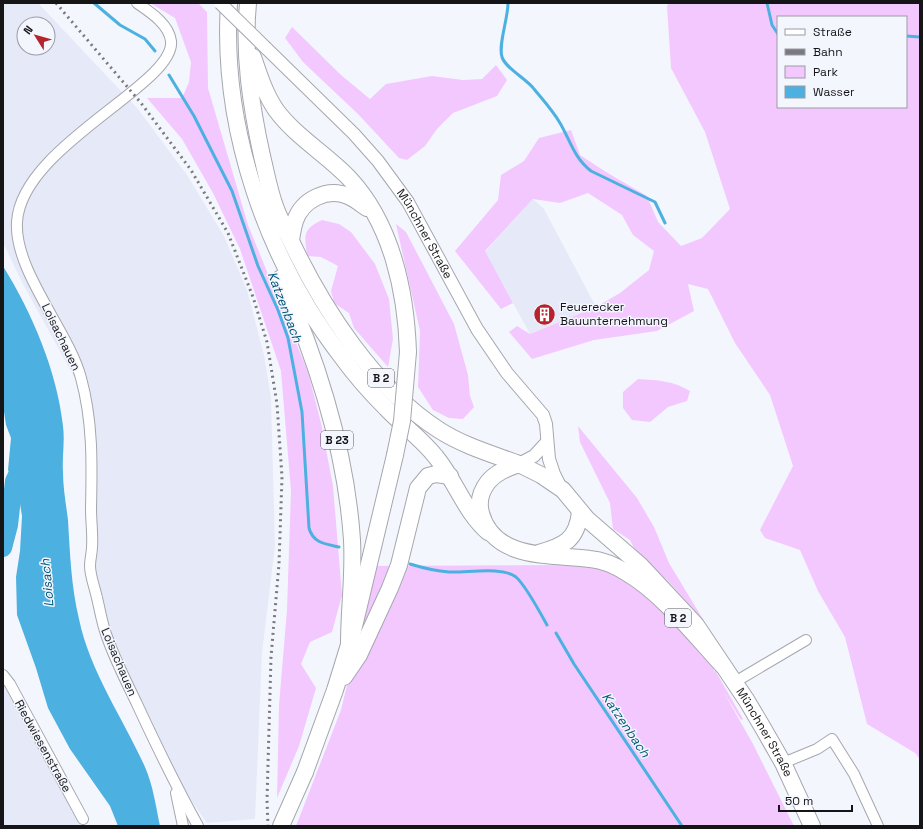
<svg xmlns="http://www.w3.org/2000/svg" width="923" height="829" font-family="'Space Grotesk',sans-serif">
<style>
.built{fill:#e6eaf8;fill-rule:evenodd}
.green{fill:#f3c8ff;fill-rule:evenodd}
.water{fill:#4cb1e0}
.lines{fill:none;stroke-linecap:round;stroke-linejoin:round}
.stream{stroke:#4cb1e0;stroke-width:3}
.river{stroke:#4cb1e0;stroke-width:18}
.minor-casing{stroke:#a5a7ae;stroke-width:12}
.tertiary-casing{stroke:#a5a7ae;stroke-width:14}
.primary-casing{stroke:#a5a7ae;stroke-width:18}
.trunk-casing{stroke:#a5a7ae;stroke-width:18}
.minor{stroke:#fff;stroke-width:10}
.tertiary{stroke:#fff;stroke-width:12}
.primary{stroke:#fff;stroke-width:16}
.trunk{stroke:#fff;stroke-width:16}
.rail{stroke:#797a7f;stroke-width:3;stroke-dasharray:2 4;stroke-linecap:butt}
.tertiary-bridge-casing{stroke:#a5a7ae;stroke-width:14;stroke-linecap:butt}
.trunk-bridge-casing{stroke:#a5a7ae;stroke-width:18;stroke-linecap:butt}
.tertiary-bridge{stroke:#fff;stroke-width:12}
.trunk-bridge{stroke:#fff;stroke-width:16}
.labels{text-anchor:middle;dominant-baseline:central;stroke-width:3;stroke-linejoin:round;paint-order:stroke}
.shield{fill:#f4f6fe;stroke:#58585d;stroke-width:1}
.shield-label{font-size:11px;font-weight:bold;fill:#151518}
.street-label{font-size:12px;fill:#151518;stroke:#f4f6fe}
.poi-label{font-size:12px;fill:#151518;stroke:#f4f6fe;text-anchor:start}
.water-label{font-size:13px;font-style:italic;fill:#005777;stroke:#f4f6fe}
</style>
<rect width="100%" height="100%" fill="#f4f6fe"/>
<g class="built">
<path d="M3 3H38L138 109 187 175 224 236 247 290 264 355 271 398 275 546 262 653 255 819 207 823 188 796 167 774 103 634 87 567 89 450 78 384 23 284 3 243ZM24 24H48V48H24Z"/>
<polygon points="533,199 544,209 596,307 530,334 485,252"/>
<polygon points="3,678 80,817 85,826 3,826"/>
</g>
<g class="green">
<polygon points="150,3 198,3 207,12 208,88 248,225 308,372 321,423 333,486 342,595 332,632 310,642 301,664 316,688 299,746 277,798 279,705 287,610 291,491 281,371 240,249 213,193 182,139 147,98 182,98 189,82 191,62 175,18"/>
<path d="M669 3H920V759L915 753 867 724 845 637 818 591 800 550 765 538 760 530 793 466 770 395 735 343 708 289 688 284 694 311 657 331 594 340 532 359 509 332 517 326 530 334 596 307 620 293 649 270 654 251 633 235 622 215 588 193 560 203 533 199 485 251 513 303 501 309 455 251 498 200 501 175 524 161 539 138 571 130 580 155 606 172 647 196 658 222 681 246 702 238 730 209 705 132 671 68 667 6ZM778 17H906V107H778Z"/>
<polygon points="292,27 341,75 370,99 386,84 432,76 463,80 482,79 496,65 507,80 497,96 453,113 437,129 425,146 407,160 399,158 358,114 303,62 285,38"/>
<path d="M322 220 339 224 351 232 375 264 389 299 393 339 388 367 354 328 349 313 334 303 331 291 338 266 321 257 307 256C305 236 301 230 322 220Z"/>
<polygon points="396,224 406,232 454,324 468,375 470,396 474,407 463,419 449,418 433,410 418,387 420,331"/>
<path d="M638 379C657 380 674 381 690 391L687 401 668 407 650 422 632 420 623 408V392Z"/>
<polygon points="578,426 637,498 654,527 669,563 704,621 668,581 636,552 630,540 613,529 610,503 580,442"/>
<polygon points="592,565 602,566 643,587 709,660 715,672 715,670 743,719 741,720 723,691 753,744 794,826 296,826 341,710 356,648 362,566"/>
</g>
<path class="water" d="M3 266C32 313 57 371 63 426 65 441 62 457 63 472 63 488 66 504 68 520 70 553 71 586 79 619 90 672 123 718 145 767 153 785 156 807 160 826H118L110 806 70 749 48 708 36 668 17 615 16 577 20 551 22 516 18 491 8 470 11 438 6 425 3 405Z"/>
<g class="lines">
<g class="stream">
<polyline points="94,3 120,25 145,39 155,51"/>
<path d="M508 3C508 19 498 45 502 57 505 68 527 79 534 89 543 100 553 111 560 123 570 140 574 158 591 171L655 202 665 223"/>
<polyline points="767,3 772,25 778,34"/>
<polyline points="906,36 920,37"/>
<path d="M169 75 194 116 232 191 258 266 278 310 288 338 302 412 309 528C313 543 325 544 339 547"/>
<path d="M410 564C423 568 436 571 449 572 467 573 502 566 516 577 525 585 541 614 547 625"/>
<polyline points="556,633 574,664 682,826"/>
</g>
<polyline class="river" points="3,548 9,525 14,481 24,460"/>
<defs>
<g id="minor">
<path d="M137 3C150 12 169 24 171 41 176 84 21 146 17 222 14 271 68 330 81 378 93 422 92 464 91 509 91 522 93 535 92 547 92 553 90 559 90 566 90 576 95 588 97 598 100 610 102 623 106 634 114 658 126 681 137 704 156 745 176 786 198 826"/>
<polyline points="3,675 10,684 83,819"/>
<polyline points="735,682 806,640"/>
<polyline points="783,763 817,749 832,739 854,774 878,826"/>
<polyline points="176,793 183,826"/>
</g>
<g id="tertiary">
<path id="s1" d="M266 48 354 134 378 161 408 202 477 329 507 373 543 415 546 424 549 459 554 474 561 488"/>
<polyline points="519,464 534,456 546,443"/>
</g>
<g id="primary">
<path d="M539 553C564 546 577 540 580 512"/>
<path id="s2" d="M725 668C696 637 663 594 627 573 616 566 603 560 590 559 552 554 494 561 481 513 478 502 481 491 488 482 496 472 508 468 519 464L541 475 563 490 587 519 640 565 696 625 747 701 763 728 783 763 812 826"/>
<polyline points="281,826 305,772"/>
</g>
<g id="trunk">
<path d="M229 3C221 127 266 259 342 357 355 375 370 392 386 408 402 425 421 438 436 457 455 480 465 512 488 532"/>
<path d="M248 3C243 54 251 106 262 156 266 172 269 190 275 206 279 218 286 230 291 241 323 309 375 389 439 430 464 446 492 454 519 464"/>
<path d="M253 57C259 75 265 94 276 110 296 137 326 154 349 178 392 224 406 292 408 352"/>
<path d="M291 240C292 234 293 227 295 221 302 200 327 187 348 196 355 199 361 204 367 208"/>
<path d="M281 278C318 362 346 449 352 540 354 575 349 609 349 643"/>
<polyline points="344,677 359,655 390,588 399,565 418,488 428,476 436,474 450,476"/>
<polyline points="305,772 335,690 352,635 395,455"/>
</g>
</defs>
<use href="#minor" class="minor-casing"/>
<use href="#tertiary" class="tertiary-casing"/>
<use href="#primary" class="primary-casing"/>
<use href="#trunk" class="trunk-casing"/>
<use href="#minor" class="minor"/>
<use href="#tertiary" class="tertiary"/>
<use href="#primary" class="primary"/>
<use href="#trunk" class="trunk"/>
<polyline class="rail" points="56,3 141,103 191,170 228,233 253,297 267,342 277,404 282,477 279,564 271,657 267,800 268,826"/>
<defs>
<polyline id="tertiary-bridge" points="220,3 266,48"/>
<polyline id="trunk-bridge" points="395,455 402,421 408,352"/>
</defs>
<use href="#tertiary-bridge" class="tertiary-bridge-casing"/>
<use href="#trunk-bridge" class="trunk-bridge-casing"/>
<use href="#tertiary-bridge" class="tertiary-bridge"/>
<use href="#trunk-bridge" class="trunk-bridge"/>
</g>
<defs>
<symbol id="building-disc" viewBox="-11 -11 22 22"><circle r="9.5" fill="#b5242c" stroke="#f4f6fe"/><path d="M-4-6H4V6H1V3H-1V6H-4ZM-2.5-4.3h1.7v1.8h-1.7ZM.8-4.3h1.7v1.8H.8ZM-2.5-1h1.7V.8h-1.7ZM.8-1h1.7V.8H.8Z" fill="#fff"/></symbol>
</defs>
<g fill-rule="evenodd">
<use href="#building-disc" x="532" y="302" width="25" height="25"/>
</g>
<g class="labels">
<g class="shield">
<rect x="368" y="369" width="26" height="18" rx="3"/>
<rect x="321" y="431" width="32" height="18" rx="3"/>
<rect x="665" y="609" width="26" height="18" rx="3"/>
</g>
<g class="shield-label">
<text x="381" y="378">B 2</text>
<text x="337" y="440">B 23</text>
<text x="678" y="618">B 2</text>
</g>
<g class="street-label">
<text stroke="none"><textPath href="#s1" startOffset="246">Münchner Straße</textPath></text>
<text transform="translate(61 337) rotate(64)">Loisachauen</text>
<text transform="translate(119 662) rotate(67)">Loisachauen</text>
<text stroke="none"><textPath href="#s2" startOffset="742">Münchner Straße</textPath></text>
<text transform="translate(43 746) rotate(61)">Riedwiesenstraße</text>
</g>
<g class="poi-label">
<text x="560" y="307">Feuerecker<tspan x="560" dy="14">Bauunternehmung</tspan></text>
</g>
<g class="water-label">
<text transform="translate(285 307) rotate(69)">Katzenbach</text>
<text transform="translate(47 583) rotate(-95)">Loisach</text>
<text transform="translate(626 725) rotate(56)">Katzenbach</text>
</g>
</g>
<rect width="923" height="829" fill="none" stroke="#151518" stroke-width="8"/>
<rect x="777" y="16" width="130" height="92" fill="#f4f6fe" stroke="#9b9ca2"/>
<rect x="785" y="29" width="20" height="6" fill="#ffffff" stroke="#9b9ca2"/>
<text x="813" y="36" font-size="12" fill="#151518">Straße</text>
<rect x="785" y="49" width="20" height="6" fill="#797a7f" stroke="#9b9ca2"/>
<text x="813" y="56" font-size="12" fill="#151518">Bahn</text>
<rect x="785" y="66" width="20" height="12" fill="#f3c8ff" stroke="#9b9ca2"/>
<text x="813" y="76" font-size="12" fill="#151518">Park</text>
<rect x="785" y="86" width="20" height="12" fill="#4cb1e0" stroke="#9b9ca2"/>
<text x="813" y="96" font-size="12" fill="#151518">Wasser</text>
<g transform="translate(36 36) rotate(307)"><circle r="19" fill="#f4f6fe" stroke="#9b9ca2"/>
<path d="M0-3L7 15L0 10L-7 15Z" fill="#b5242c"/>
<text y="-6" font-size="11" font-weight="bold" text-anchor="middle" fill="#151518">N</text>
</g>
<path d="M779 805v6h73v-6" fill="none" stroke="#151518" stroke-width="2"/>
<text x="785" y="805" font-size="12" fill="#151518" stroke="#f4f6fe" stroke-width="3" paint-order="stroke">50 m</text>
</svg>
